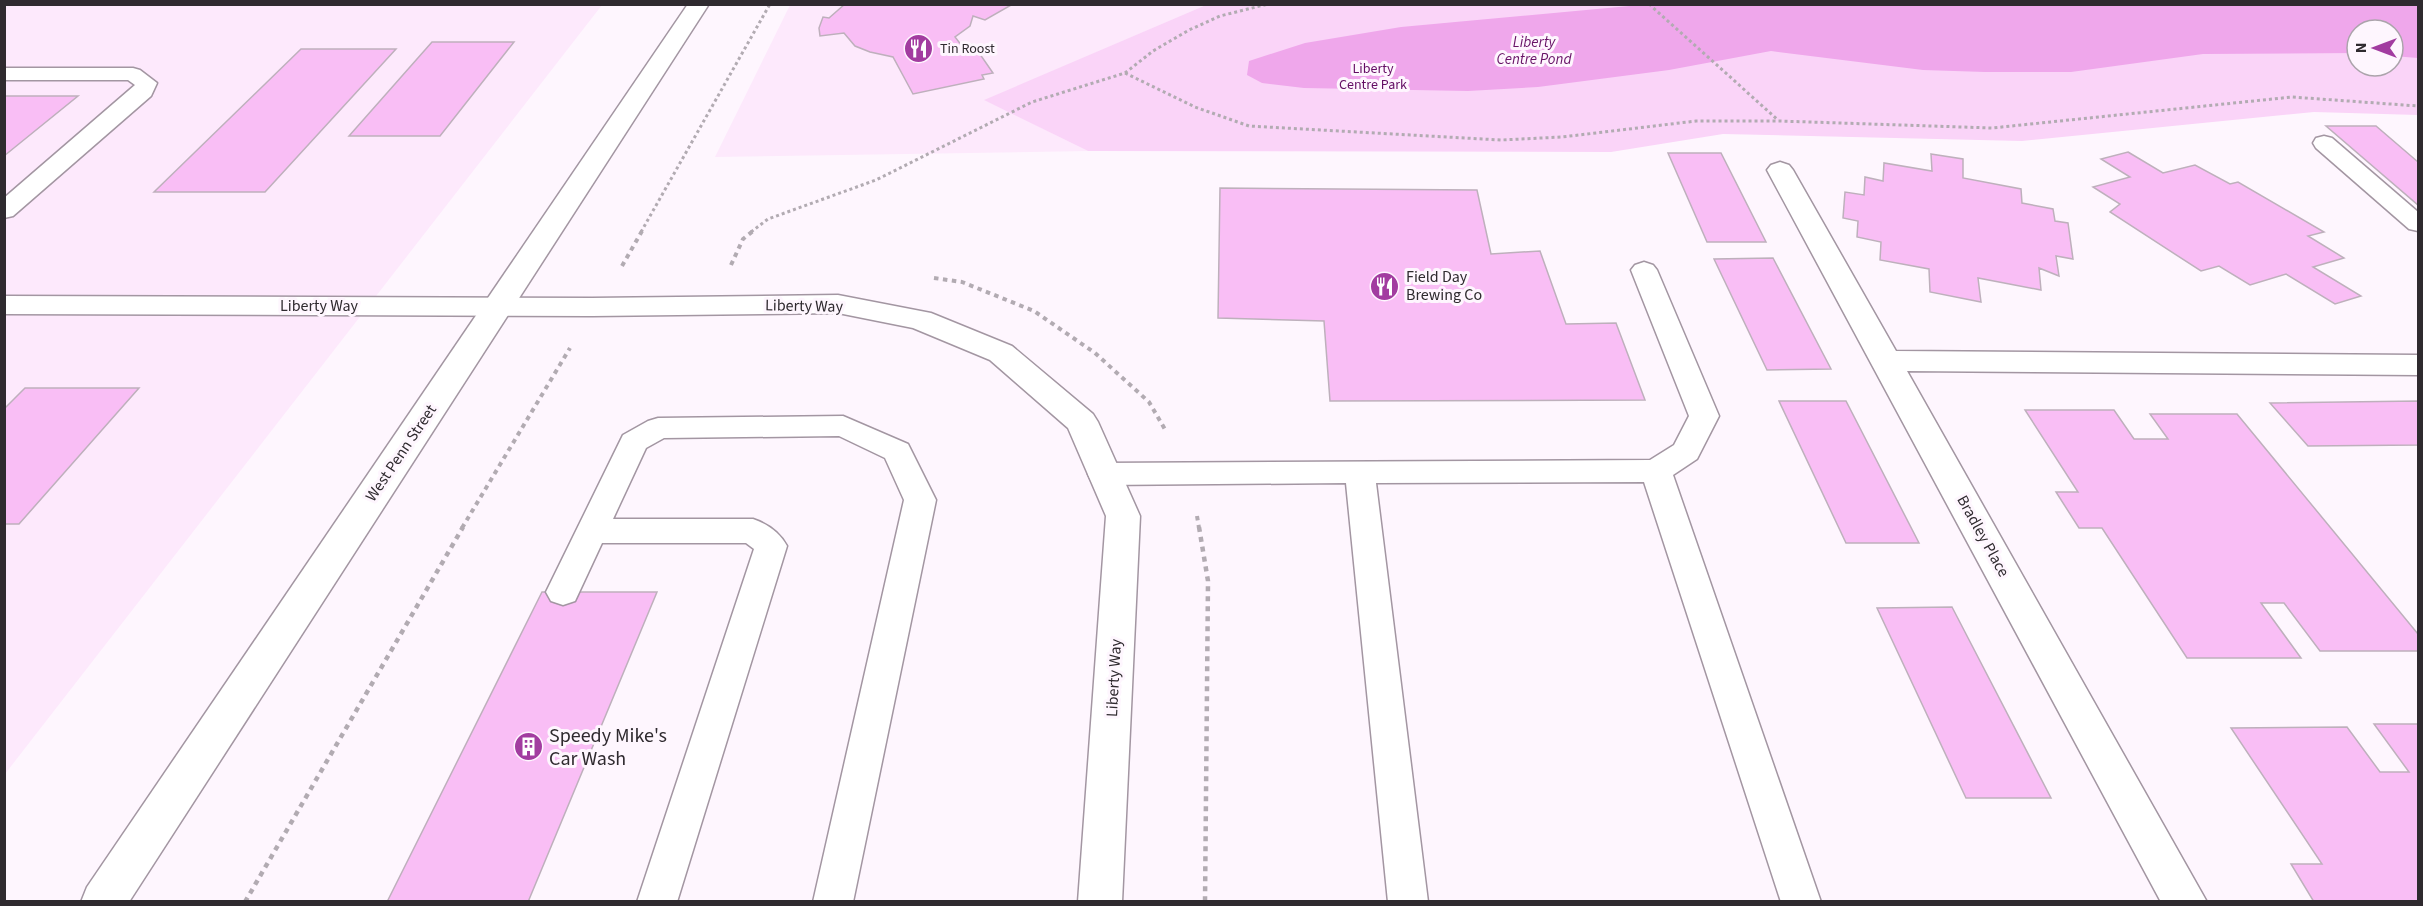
<svg xmlns="http://www.w3.org/2000/svg" width="2423" height="906" font-family="'Source Sans 3',sans-serif">
<style>
.built{fill:#fde9fc}
.green{fill:#fad4f8;fill-rule:evenodd}
.water{fill:#efa7eb}
.building{fill:#f9bef5;stroke:#beb0bc;stroke-width:1.5}
.lines{fill:none;stroke-linecap:round;stroke-linejoin:round}
.service-casing{stroke:#a396a2;stroke-width:3}
.minor-casing{stroke:#a396a2;stroke-width:3}
.secondary-casing{stroke:#a396a2;stroke-width:3}
.path-far2{stroke:#b2abb2;stroke-width:3;stroke-dasharray:3 3;stroke-linecap:butt}
.path-far1{stroke:#b2abb2;stroke-width:4;stroke-dasharray:4.5 4.5;stroke-linecap:butt}
.path{stroke:#b2abb2;stroke-width:4.5;stroke-dasharray:5 5;stroke-linecap:butt}
.service{fill:#fff;fill-rule:evenodd}
.minor{fill:#fff;fill-rule:evenodd}
.secondary{fill:#fff;fill-rule:evenodd}
.labels{text-anchor:middle;dominant-baseline:central;stroke-width:6;stroke-linejoin:round;paint-order:stroke}
.far-poi-label{font-size:14px;fill:#2f2a2f;stroke:#fef6fe;text-anchor:start}
.far-park-label{font-size:14px;fill:#630c63;stroke:#fef6fe}
.far-water-label{font-size:15px;font-style:italic;fill:#681367;stroke:#fef6fe}
.poi-label{font-size:16px;fill:#2f2a2f;stroke:#fef6fe;text-anchor:start}
.street-label{font-size:16px;fill:#2f2a2f;stroke:#fef6fe}
.near-poi-label{font-size:20px;fill:#2f2a2f;stroke:#fef6fe;text-anchor:start}
</style>
<rect width="100%" height="100%" fill="#fef6fe"/>
<g class="built">
<polygon points="5,5 602,5 5,774"/>
<polygon points="790,5 1206,5 985,100 1088,151 715,157"/>
</g>
<path class="green" d="M1206 5H2418V115L2314 112 2022 141 1723 134 1611 152 1088 151 984 100ZM2357 30H2393V66H2357Z"/>
<polygon class="water" points="1651,4 2418,5 2418,58 2393,56 2393,30 2357,30 2357,53 2203,54 2071,72 1985,72 1923,70 1771,51 1669,70 1538,87 1468,91 1304,88 1262,83 1247,75 1249,61 1305,43 1401,27"/>
<g class="building">
<polygon points="845,4 1013,4 985,20 973,16 970,26 955,37 962,46 973,44 993,73 982,75 984,79 913,94 893,57 870,52 855,46 844,33 820,36 819,28 823,17 829,18"/>
<polygon points="432,42 514,42 440,136 349,136"/>
<polygon points="301,49 396,49 265,192 154,192"/>
<polygon points="4,96 78,96 4,156"/>
<polygon points="2326,126 2376,126 2418,162 2418,205"/>
<polygon points="2128,152 2163,173 2195,165 2230,184 2238,182 2324,232 2308,236 2344,258 2313,267 2361,296 2335,304 2286,274 2250,285 2219,266 2201,271 2110,212 2120,204 2093,187 2130,177 2101,159"/>
<polygon points="1668,153 1721,153 1766,242 1707,242"/>
<polygon points="1931,154 1963,159 1963,178 2021,189 2022,203 2053,209 2055,221 2068,223 2073,259 2056,256 2059,276 2039,268 2041,290 1978,278 1981,302 1930,292 1929,269 1880,260 1881,242 1857,237 1858,221 1843,218 1845,192 1864,195 1865,177 1883,181 1884,163 1932,171"/>
<polygon points="1220,188 1477,190 1491,254 1540,251 1566,324 1616,323 1645,400 1330,401 1324,321 1218,318"/>
<polygon points="1773,258 1831,369 1767,370 1714,259"/>
<polygon points="25,388 139,388 19,524 4,524 4,409"/>
<polygon points="1779,401 1846,401 1919,543 1846,543"/>
<polygon points="2418,401 2418,445 2308,446 2270,403"/>
<polygon points="2025,410 2114,410 2134,439 2168,439 2150,414 2237,414 2418,634 2418,651 2320,651 2284,603 2261,603 2301,658 2187,658 2102,528 2079,528 2056,492 2078,492"/>
<polygon points="542,592 657,592 528,902 387,902"/>
<polygon points="1952,607 2051,798 1966,798 1877,608"/>
<polygon points="2374,724 2418,724 2418,902 2314,902 2291,864 2322,864 2231,728 2347,727 2380,772 2409,772"/>
</g>
<g class="lines">
<defs>
<g id="service">
<polygon points="4,68 133,68 140,70 157,83 151,96 13,216 4,218 4,198 135,85 128,80 4,80"/>
<polygon points="2324,136 2332,138 2418,212 2418,231 2409,229 2316,148 2313,143 2316,138"/>
<polygon points="1644,262 1653,265 1657,270 1719,416 1697,459 1673,475 1821,902 1781,902 1644,482 1376,483 1428,902 1388,902 1346,483 1103,485 1092,482 1088,474 1092,466 1103,463 1650,460 1674,445 1689,416 1631,270 1635,265"/>
<path d="M843 416 908 444 936 500 853 902H813L904 500 885 458 839 436 664 438 646 448 613 519H753C768 524 780 533 787 546L677 902H637L754 549 746 543H602L575 601 563 605 551 601 546 592 623 435 648 421 658 418Z"/>
</g>
<g id="minor">
<polygon points="1780,162 1789,165 1793,170 1896,351 2418,355 2418,375 1907,371 2207,902 2161,902 1767,170 1771,165"/>
<polygon points="838,295 931,313 1012,346 1093,414 1098,422 1140,516 1122,902 1078,902 1106,516 1068,428 990,360 913,328 838,313 592,316 4,314 4,296 592,298"/>
</g>
<polygon id="secondary" points="688,4 709,4 129,902 81,902 87,887"/>
</defs>
<use href="#service" class="service-casing"/>
<use href="#minor" class="minor-casing"/>
<use href="#secondary" class="secondary-casing"/>
<g class="path-far2">
<polyline points="1649,4 1778,120"/>
<polyline points="1125,73 1195,107 1249,126 1501,140 1562,137 1696,121 1779,121 1992,128 2292,97 2418,106"/>
<polyline points="641,232 770,4"/>
<polyline points="751,232 768,219 876,180 1032,102 1125,73 1153,51 1189,30 1220,16 1268,4"/>
</g>
<g class="path-far1">
<polyline points="731,265 743,239 753,231"/>
<polyline points="622,266 642,231"/>
<polyline points="934,278 962,282 1034,311 1095,353 1149,402 1166,431"/>
<polyline points="1197,516 1199,528"/>
<polyline points="462,528 570,348"/>
</g>
<g class="path">
<polyline points="1199,527 1208,581 1205,902"/>
<polyline points="245,902 463,527"/>
</g>
<use href="#service" class="service"/>
<use href="#minor" class="minor"/>
<use href="#secondary" class="secondary"/>
</g>
<defs>
<symbol id="restaurant-disc" viewBox="-11 -11 22 22"><circle r="9.5" fill="#a23ca0" stroke="#fef6fe"/><path d="M-5-6h1v4h1v-4h1v4h1v-4h1v5L-1.5 .5V6h-2V.5L-5-1ZM5-6V6H3V1.5H1.5Q1.5-4 5-6Z" fill="#fff"/></symbol>
<symbol id="building-disc" viewBox="-11 -11 22 22"><circle r="9.5" fill="#a23ca0" stroke="#fef6fe"/><path d="M-4-6H4V6H1V3H-1V6H-4ZM-2.5-4.3h1.7v1.8h-1.7ZM.8-4.3h1.7v1.8H.8ZM-2.5-1h1.7V.8h-1.7ZM.8-1h1.7V.8H.8Z" fill="#fff"/></symbol>
</defs>
<g fill-rule="evenodd">
<use href="#restaurant-disc" x="902" y="32" width="33" height="33"/>
<use href="#restaurant-disc" x="1368" y="270" width="33" height="33"/>
<use href="#building-disc" x="512" y="730" width="33" height="33"/>
</g>
<g class="labels">
<g class="far-poi-label">
<text x="940" y="49">Tin Roost</text>
</g>
<g class="far-park-label">
<text x="1373" y="69">Liberty<tspan x="1373" dy="16">Centre Park</tspan></text>
</g>
<g class="far-water-label">
<text x="1534" y="42">Liberty<tspan x="1534" dy="17">Centre Pond</tspan></text>
</g>
<g class="poi-label">
<text x="1406" y="277">Field Day<tspan x="1406" dy="18">Brewing Co</tspan></text>
</g>
<g class="street-label">
<text x="319" y="306">Liberty Way</text>
<text transform="translate(804 306) rotate(1)">Liberty Way</text>
<text transform="translate(401 453) rotate(-56)">West Penn Street</text>
<text transform="translate(1983 536) rotate(61)">Bradley Place</text>
<text transform="translate(1114 678) rotate(-87)">Liberty Way</text>
</g>
<g class="near-poi-label">
<text x="549" y="736">Speedy Mike's<tspan x="549" dy="23">Car Wash</tspan></text>
</g>
</g>
<rect width="2423" height="906" fill="none" stroke="#2f2a2f" stroke-width="12"/>
<g transform="translate(2375 48) rotate(270)"><circle r="28" fill="#fef6fe" stroke="#aba4ab" stroke-width="1.5"/>
<path d="M0-4.5L10 22L0 15L-10 22Z" fill="#a23ca0"/>
<text y="-9" font-size="16" font-weight="bold" text-anchor="middle" fill="#2f2a2f">N</text>
</g>
</svg>
